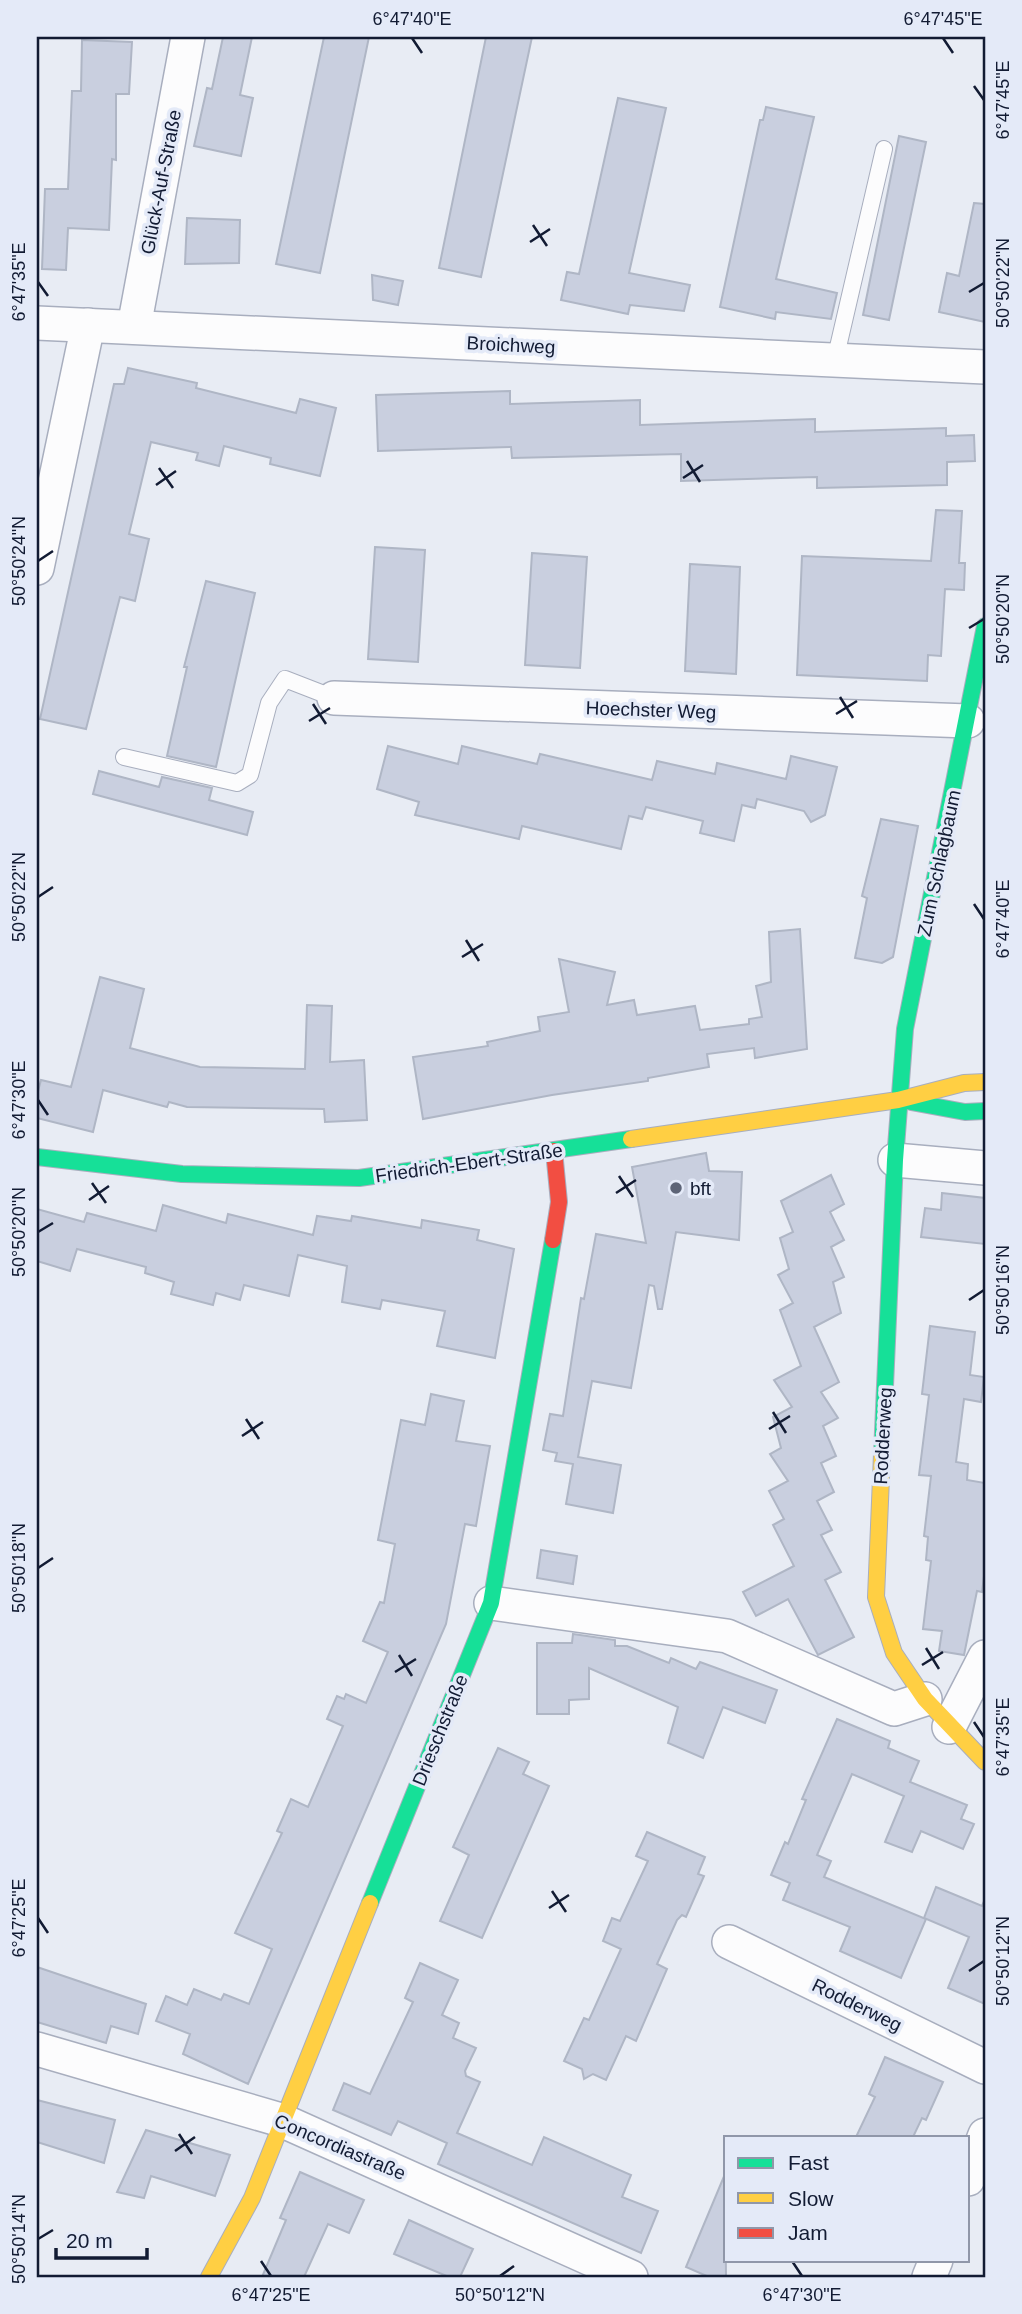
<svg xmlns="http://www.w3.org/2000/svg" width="1022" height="2314" font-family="Arial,sans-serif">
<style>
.building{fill:#c9cfdf;stroke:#afb6c5;stroke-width:2}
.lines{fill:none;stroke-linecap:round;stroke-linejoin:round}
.lane-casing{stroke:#a8aebe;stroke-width:18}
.street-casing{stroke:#a8aebe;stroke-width:36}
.fast-casing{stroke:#a8aebe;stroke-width:18}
.slow-casing{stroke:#a8aebe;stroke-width:18}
.jam-casing{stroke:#a8aebe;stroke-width:18}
.lane{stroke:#fcfcfd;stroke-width:16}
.street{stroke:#fcfcfd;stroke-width:33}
.fast{stroke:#16e098;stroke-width:16}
.slow{stroke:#ffcf43;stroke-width:16}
.jam{stroke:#f24e42;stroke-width:16}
.ticks{fill:none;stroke:#121b33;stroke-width:2.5}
.poi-dot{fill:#5d6477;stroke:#e4eaf8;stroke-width:2.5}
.labels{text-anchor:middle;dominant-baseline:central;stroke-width:7;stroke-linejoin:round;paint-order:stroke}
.street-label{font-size:19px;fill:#121b33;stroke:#e4eaf8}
.poi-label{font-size:19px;fill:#121b33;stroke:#e4eaf8;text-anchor:start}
.neatline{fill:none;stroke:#121b33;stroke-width:2.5}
.ticks-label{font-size:18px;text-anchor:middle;fill:#121b33}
</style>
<rect width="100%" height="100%" fill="#e8ecf4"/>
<g class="building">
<polygon points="223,37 252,37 240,95 253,98 241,156 194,146 207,88 212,89"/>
<polygon points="324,37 369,37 320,273 276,264"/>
<polygon points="486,37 532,37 481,277 439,268"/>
<polygon points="82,40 132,42 129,94 116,94 116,160 112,159 109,230 68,228 66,270 42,269 45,189 68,189 72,91 81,91"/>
<polygon points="618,98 666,108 629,273 690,285 684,311 630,305 628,314 561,300 567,272 579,274"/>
<polygon points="766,107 814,117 776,279 837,293 831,319 776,312 775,319 720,307 760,120 763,120"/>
<polygon points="899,136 926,142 889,320 863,315"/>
<polygon points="974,203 985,204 985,322 939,312 947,273 959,276"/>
<polygon points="187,218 240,220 239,263 185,264"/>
<polygon points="372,275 403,281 398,305 373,300"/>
<polygon points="128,368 197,383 196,388 296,413 300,399 336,408 320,476 270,464 271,458 224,446 219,466 196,460 198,453 151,442 129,534 149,539 135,601 120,597 86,729 40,719 114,384 124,384"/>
<polygon points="510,391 510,404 640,400 640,425 815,419 815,432 946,428 946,436 974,435 975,461 947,462 947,485 817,488 817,477 681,481 681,454 512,458 511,447 378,451 376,395"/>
<polygon points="936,510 962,511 959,563 965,563 964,590 945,589 941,656 928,655 927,681 797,675 802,556 931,561"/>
<polygon points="375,547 425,550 418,662 368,659"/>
<polygon points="532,553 587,557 580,668 525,665"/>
<polygon points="690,564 740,567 736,674 685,671"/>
<polygon points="206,581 255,593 216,767 167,756 187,667 184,667"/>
<polygon points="388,746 458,764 462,746 537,764 540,754 652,780 657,761 715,774 717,763 786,779 791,756 837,767 825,815 811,822 804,811 757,799 755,808 742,805 734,841 700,833 703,821 646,807 642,819 629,816 621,849 522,826 519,839 415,815 419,802 377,789"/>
<polygon points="99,771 159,787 162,777 212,788 209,800 253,812 247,835 93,794"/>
<polygon points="881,819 918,826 893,957 882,963 855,958 867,898 862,896"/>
<polygon points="800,929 807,1049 755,1058 754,1048 707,1054 709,1067 648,1078 648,1081 552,1095 423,1119 413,1057 488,1046 487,1042 540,1031 538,1017 569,1012 559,959 615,972 607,1005 634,1000 637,1015 695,1006 700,1030 749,1024 749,1019 762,1017 756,986 771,982 769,932"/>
<polygon points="100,977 144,989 130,1048 200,1067 305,1069 307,1005 332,1006 330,1062 364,1060 367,1120 325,1122 324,1109 187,1107 169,1102 167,1107 103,1090 93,1132 37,1118 37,1095 41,1080 71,1087"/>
<polygon points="706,1153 709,1171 742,1172 739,1240 676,1232 662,1309 658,1309 654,1286 649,1285 631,1388 592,1381 578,1457 621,1465 613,1513 566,1504 573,1464 555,1461 557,1453 543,1450 550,1414 563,1416 581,1298 584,1299 596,1234 646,1243 632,1167"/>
<polygon points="831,1175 844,1204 830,1212 844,1240 831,1247 844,1277 833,1282 841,1313 814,1327 839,1382 821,1392 838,1418 823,1426 836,1456 821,1463 834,1492 817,1501 832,1530 821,1535 841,1572 825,1580 854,1637 818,1655 788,1599 756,1616 743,1592 794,1566 773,1525 784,1519 769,1491 788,1481 770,1454 781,1448 773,1417 792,1407 774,1380 801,1366 780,1310 793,1303 778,1275 789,1269 780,1238 793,1232 781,1201"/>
<polygon points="942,1193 985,1198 985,1244 921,1237 925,1208 941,1210"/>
<polygon points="163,1205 226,1223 228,1214 313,1235 317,1216 351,1221 352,1216 421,1228 422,1220 479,1230 477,1240 514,1249 495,1358 437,1346 445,1311 382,1300 380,1309 342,1302 347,1266 298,1255 289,1296 244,1285 240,1300 216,1293 213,1305 171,1294 174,1282 145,1273 146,1267 77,1249 70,1271 37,1261 37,1209 84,1222 87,1213 156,1231"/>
<polygon points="930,1326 975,1332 970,1375 984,1377 981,1402 964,1399 956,1462 968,1464 967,1480 985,1483 985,1568 982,1592 977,1591 964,1655 939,1651 942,1631 923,1629 931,1561 926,1560 928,1537 924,1536 931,1476 919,1475 929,1395 922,1394"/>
<polygon points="431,1394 464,1401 456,1441 490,1446 476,1526 465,1524 446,1624 248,2084 183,2054 190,2034 156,2021 166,1996 187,2005 194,1989 221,2000 224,1994 249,2004 272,1949 235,1933 282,1833 277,1831 291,1799 308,1807 343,1726 327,1719 337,1696 344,1699 346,1694 366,1703 388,1652 363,1641 380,1602 384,1603 395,1544 378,1540 401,1420 425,1425"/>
<polygon points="541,1550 577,1556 573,1584 537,1578"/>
<polygon points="573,1634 615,1640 615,1646 627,1646 669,1663 671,1658 696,1669 700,1662 777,1690 765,1723 723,1707 703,1758 668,1743 678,1707 589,1668 589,1699 569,1700 569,1714 537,1714 537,1643 572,1643"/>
<polygon points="837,1719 890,1741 888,1748 919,1761 910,1782 967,1805 961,1819 974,1824 963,1849 921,1831 912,1852 885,1842 904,1796 852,1774 817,1855 831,1861 824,1877 926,1919 901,1978 840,1951 850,1927 783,1900 790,1883 771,1875 785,1842 788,1844 806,1800 802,1799"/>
<polygon points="498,1748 529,1762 523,1774 549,1786 482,1938 440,1921 469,1855 453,1847"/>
<polygon points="647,1832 705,1857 698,1874 704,1876 686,1917 682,1915 677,1920 657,1964 667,1969 636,2041 626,2036 606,2080 593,2074 584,2079 582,2069 564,2061 584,2018 589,2020 621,1949 603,1941 612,1918 620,1921 648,1861 636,1856"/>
<polygon points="936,1887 982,1906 985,1899 985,2004 948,1988 969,1937 924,1918"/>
<polygon points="420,1963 458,1980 442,2015 459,2023 453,2038 476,2048 465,2071 466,2076 480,2082 457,2133 532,2165 544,2137 631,2175 622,2197 658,2211 641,2253 438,2164 447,2143 398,2121 391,2135 333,2110 344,2083 370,2094 413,2002 405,1998"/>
<polygon points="37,1967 146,2004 138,2034 111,2026 106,2043 37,2022"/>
<polygon points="885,2057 943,2082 926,2120 922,2118 913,2137 856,2137 875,2097 869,2094"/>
<polygon points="37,2100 115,2120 104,2163 37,2142"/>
<polygon points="146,2130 230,2155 215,2196 151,2176 144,2198 117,2192"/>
<polygon points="300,2172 364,2200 349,2233 328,2224 304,2277 262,2277 286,2220 280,2218"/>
<polygon points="725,2174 726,2277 709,2277 686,2267"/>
<polygon points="409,2220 473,2249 460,2277 449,2277 394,2254"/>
</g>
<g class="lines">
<defs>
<g id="lane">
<polyline points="835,360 884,149"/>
<polyline points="124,757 237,783 250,775 269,703 285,679 334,698"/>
</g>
<g id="street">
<polyline points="37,323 985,367"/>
<polyline points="134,327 188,37"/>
<polyline points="37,568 88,325"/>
<polyline points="334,698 968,721"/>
<polyline points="895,1160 985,1168"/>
<polyline points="491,1603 727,1636 894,1709 925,1699"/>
<polyline points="949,1727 985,1657"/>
<polyline points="729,1942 985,2067"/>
<polyline points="37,2049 281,2120 631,2277"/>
<polyline points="968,2179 985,2135"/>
<polyline points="929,2277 936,2260"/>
</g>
<g id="fast">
<polyline points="911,1102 965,1112 985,1111"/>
<polyline points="37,1157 182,1174 359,1178 631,1139"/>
<polyline points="882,1454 895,1160 905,1029 985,626"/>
<polyline points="370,1903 491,1603 553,1240"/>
</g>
<g id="slow">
<polyline points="631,1139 898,1100 964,1083 985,1082"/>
<polyline points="882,1454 876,1597 894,1653 925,1699 985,1762"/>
<polyline points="209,2277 252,2198 370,1903"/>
</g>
<polyline id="jam" points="553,1240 559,1202 554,1151"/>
</defs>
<use href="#lane" class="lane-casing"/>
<use href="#street" class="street-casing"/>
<use href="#fast" class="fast-casing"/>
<use href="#slow" class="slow-casing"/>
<use href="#jam" class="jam-casing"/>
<use href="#lane" class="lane"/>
<use href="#street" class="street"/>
<use href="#fast" class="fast"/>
<use href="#slow" class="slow"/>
<use href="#jam" class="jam"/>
</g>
<path class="ticks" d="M412 38 422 53M943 38 953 53M974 86 984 100M533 225 547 246M530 242 550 229M38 282 48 296M969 292 984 283M687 461 700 482M159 468 173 488M683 478 703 465M156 485 176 471M38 561 53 551M969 628 984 619M840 697 853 718M313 704 326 724M836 714 857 701M309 721 330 708M38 897 53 887M974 904 984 919M466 940 479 961M462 957 483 944M38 1100 48 1115M619 1176 633 1197M92 1183 106 1203M616 1193 636 1180M89 1200 109 1186M38 1232 53 1223M969 1300 984 1290M773 1412 786 1433M246 1419 259 1439M769 1429 790 1416M242 1436 263 1422M38 1568 53 1558M926 1648 939 1669M399 1655 412 1676M922 1665 943 1652M395 1672 416 1659M974 1722 984 1737M552 1891 566 1912M549 1908 569 1895M38 1918 48 1933M969 1971 984 1961M179 2134 192 2154M175 2151 195 2137M38 2239 53 2230M261 2261 271 2276M792 2261 802 2276M500 2276 514 2266"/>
<circle class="poi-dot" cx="676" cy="1188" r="7"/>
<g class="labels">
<g class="street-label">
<text transform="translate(161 182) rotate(-79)">Glück-Auf-Straße</text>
<text transform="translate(511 345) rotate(3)">Broichweg</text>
<text transform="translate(651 710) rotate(2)">Hoechster Weg</text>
<text transform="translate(939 863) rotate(-78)">Zum Schlagbaum</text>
<text transform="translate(469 1163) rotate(-8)">Friedrich-Ebert-Straße</text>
<text transform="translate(883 1436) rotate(-87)">Rodderweg</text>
<text transform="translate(440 1730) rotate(-68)">Drieschstraße</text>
<text transform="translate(857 2005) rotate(26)">Rodderweg</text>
<text transform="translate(340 2147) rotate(23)">Concordiastraße</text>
</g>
<g class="poi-label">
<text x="690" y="1188">bft</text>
</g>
</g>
<rect width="1022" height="2314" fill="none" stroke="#e4eaf8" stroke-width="77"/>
<rect x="724" y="2136" width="245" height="126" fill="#e4eaf8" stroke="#9097a9" stroke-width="2"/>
<rect x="738" y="2158" width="35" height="10" fill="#16e098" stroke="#9097a9" stroke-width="2"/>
<text x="788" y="2170" font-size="21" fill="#121b33">Fast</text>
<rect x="738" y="2193" width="35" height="10" fill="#ffcf43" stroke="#9097a9" stroke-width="2"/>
<text x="788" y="2206" font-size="21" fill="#121b33">Slow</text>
<rect x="738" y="2228" width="35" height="10" fill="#f24e42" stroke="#9097a9" stroke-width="2"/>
<text x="788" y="2240" font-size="21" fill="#121b33">Jam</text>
<path d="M56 2248v10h91v-10" fill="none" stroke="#121b33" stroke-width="3.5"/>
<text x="66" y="2248" font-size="21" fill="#121b33" stroke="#e4eaf8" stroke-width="5" paint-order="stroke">20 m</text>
<rect x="38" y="38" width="946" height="2238" class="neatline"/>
<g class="ticks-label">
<text x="412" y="25">6°47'40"E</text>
<text x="943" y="25">6°47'45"E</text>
<text transform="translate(1003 100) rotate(-90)" y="6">6°47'45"E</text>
<text transform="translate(19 282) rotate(-90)" y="6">6°47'35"E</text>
<text transform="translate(1003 283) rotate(-90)" y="6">50°50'22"N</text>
<text transform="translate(19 561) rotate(-90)" y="6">50°50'24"N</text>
<text transform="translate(1003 619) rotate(-90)" y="6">50°50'20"N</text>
<text transform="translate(19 897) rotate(-90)" y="6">50°50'22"N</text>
<text transform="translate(1003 919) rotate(-90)" y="6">6°47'40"E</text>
<text transform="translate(19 1100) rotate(-90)" y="6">6°47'30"E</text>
<text transform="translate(19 1232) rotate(-90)" y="6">50°50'20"N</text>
<text transform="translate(1003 1290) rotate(-90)" y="6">50°50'16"N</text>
<text transform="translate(19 1568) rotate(-90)" y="6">50°50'18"N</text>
<text transform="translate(1003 1737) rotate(-90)" y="6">6°47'35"E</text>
<text transform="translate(19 1918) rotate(-90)" y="6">6°47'25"E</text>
<text transform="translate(1003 1961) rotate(-90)" y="6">50°50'12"N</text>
<text transform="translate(19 2239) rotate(-90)" y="6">50°50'14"N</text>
<text x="271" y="2301">6°47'25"E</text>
<text x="500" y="2301">50°50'12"N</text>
<text x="802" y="2301">6°47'30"E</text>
</g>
</svg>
